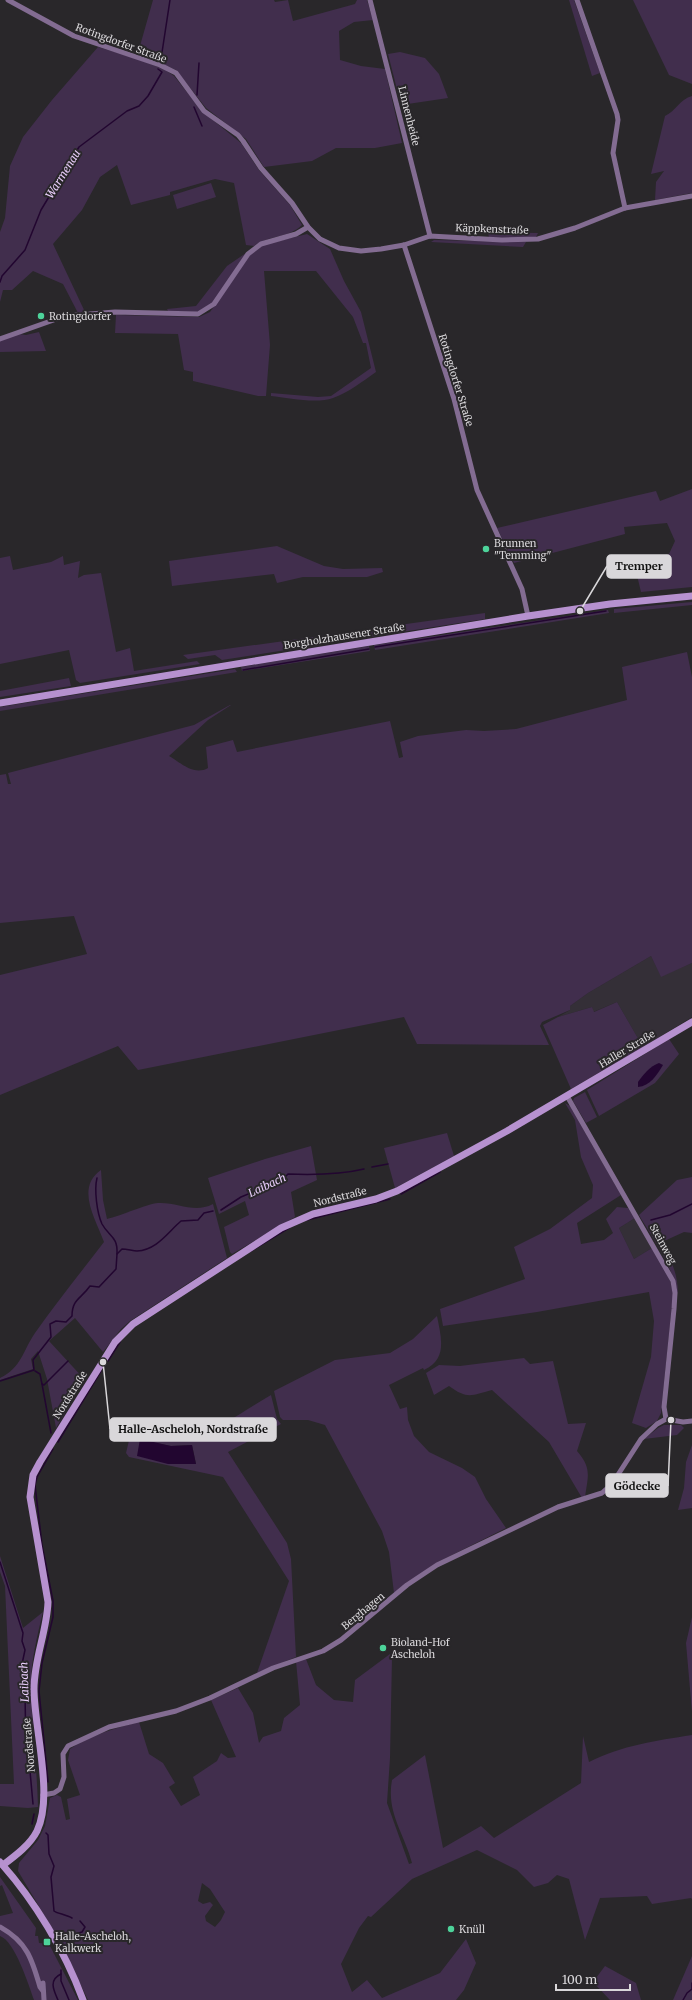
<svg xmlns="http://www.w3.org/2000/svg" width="692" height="2000" font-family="Merriweather,serif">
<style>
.built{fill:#342f37}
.green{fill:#412e4d;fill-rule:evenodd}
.water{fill:#220630}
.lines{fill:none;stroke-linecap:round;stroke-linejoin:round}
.stream{stroke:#220630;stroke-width:1.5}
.street{stroke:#836c92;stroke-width:5}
.secondary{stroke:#b691cf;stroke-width:7}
.poi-dot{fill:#4dd39a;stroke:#29272a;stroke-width:1.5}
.labels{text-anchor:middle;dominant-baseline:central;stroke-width:4;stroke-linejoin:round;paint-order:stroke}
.street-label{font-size:10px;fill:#d9d7da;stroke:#29272a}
.poi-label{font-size:10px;fill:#d9d7da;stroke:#29272a;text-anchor:start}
.water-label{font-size:11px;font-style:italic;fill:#e7ccf9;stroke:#29272a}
.leader{fill:none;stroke:#d9d7da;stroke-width:1.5}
.callout-dot{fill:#d9d7da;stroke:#29272a;stroke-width:1.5}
.callout{fill:#d9d7da;stroke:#d9d7da;stroke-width:1.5}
.callout-label{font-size:11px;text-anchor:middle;font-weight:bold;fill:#111}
</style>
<rect width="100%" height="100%" fill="#29272a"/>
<g class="built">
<polygon points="651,956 661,976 692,963 692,1017 643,1047 617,1002 593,1012 592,1007 558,1017 570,1010 570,1006 588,993"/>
<polygon points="635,1218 652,1248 634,1259 619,1228"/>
</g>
<g class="green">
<polygon points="153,0 274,0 275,2 288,0 293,21 355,4 357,0 367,0 373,20 354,22 339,31 340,60 361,66 385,69 402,143 375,148 336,148 312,161 264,167 246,139 206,108 176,70 138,53"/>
<polygon points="569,0 574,0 600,73 592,76"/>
<polygon points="633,0 692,0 692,84 669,75"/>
<path d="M98 47 129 56 164 69 174 76 203 112 241 143 259 170 290 205 302 225C289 238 269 235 254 246L246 245 234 183 215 179 170 192V195L131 205 117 165 100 177 82 210 53 244 85 312 78 313 63 284 33 271 12 290H3L0 302V232L5 218 10 166 23 137 52 100Z"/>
<polygon points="400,52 425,58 439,74 448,98 401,105 388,54"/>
<path d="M692 96V193L655 200 656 182 664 171 651 174 665 116C676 111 680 99 692 96Z"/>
<polygon points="211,183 216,197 177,209 173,195"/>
<polygon points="488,232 538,233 536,237 489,238"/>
<path d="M307 234 330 249 344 281 361 312 376 372C363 381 348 393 333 398 317 404 288 398 271 396V393L318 397 331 396 371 368 366 343H363L353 317 316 271H264L270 345 266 396H258L193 381V372L184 370 178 334 115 333 116 315 199 317 210 312 250 255 263 245Z"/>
<polygon points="434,240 526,242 523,247 431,242"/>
<polygon points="246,253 213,303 197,312 168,311 167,309 196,306 227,266"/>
<polygon points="39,332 46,351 0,352 0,340 19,334 26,335"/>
<polygon points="692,489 692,587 641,592 634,563 669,554 675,541 667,523 624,527 625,534 514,563 497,528 656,491 660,501"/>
<polygon points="277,546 324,566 343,569 382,568 383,572 367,577 303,577 277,583 274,574 172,586 169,561"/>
<polygon points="10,556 13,570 51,562 63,556 64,565 80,561 78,578 84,575 101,573 116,652 130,648 134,671 197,661 200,664 80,683 76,680 69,650 0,664 0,558"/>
<polygon points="692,602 692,605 614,613 614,609"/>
<polygon points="608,610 609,613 375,650 374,645"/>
<polygon points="485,613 485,619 222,660 215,655 188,659 183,655"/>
<polygon points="369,646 370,651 242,671 241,667"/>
<path d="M687 652 692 677V963L661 977 651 956 588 993 570 1006V1010L542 1022 540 1026 549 1045 417 1044 404 1017 138 1070 118 1046 0 1095V975L87 954 74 916 0 923V775L6 774 8 784H11L8 773 194 725 230 705H231L208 720 169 756C181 763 194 776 208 768L206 747 233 740 237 752 390 721 399 758 403 757 400 742 418 736 466 730 484 731 516 729 627 700 622 667Z"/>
<polygon points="235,669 237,672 0,711 0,707"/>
<polygon points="69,678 71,686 0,697 0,691"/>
<polygon points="617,1002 643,1047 571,1089 543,1025 558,1017 592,1007 594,1012"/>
<polygon points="669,1039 679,1054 655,1083 599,1116 587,1090"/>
<polygon points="585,1092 597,1117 586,1123 573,1101 574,1098"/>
<polygon points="565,1103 570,1106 621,1195 577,1223 581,1244 604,1240 613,1233 606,1219 617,1207 628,1208 635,1218 619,1228 634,1259 652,1248 666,1272 671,1283 673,1295 661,1413 657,1421 646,1428 632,1423 651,1357 654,1321 649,1292 537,1312 443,1326 440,1309 525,1279 514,1247 550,1229 592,1198 593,1185 581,1157 575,1120"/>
<polygon points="447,1133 454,1156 395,1188 384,1148"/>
<polygon points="311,1146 317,1180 291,1192 295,1217 232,1254 230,1252 224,1227 249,1215 245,1201 219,1214 208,1178 265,1159"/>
<path d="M101 1170 103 1200 107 1219C120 1216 147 1204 158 1203 178 1202 194 1214 213 1204L227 1258 130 1321 121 1329 103 1352 75 1318 49 1341 85 1380 56 1428 47 1379 38 1351 31 1359 33 1369 0 1380V1378C22 1367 22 1352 35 1333 57 1302 81 1272 104 1242 96 1219 75 1188 101 1170Z"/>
<path d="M692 1177V1233L684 1232 662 1242C671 1260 678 1274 678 1294 672 1266 654 1240 639 1215L677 1180Z"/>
<path d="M437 1316C441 1337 448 1359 424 1370L423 1368 389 1385 400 1409 407 1407 408 1420 414 1436 429 1452 462 1468 475 1477 486 1499 506 1528 436 1563 394 1593 389 1552 382 1531 325 1425 308 1420H283L280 1417 274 1391 335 1360 390 1353 413 1339Z"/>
<path d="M524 1358 530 1364 553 1361 568 1424 586 1423 577 1451C592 1468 588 1476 585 1497L582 1498 549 1442 492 1390C472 1395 468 1400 449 1386L434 1395 426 1373 439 1365 460 1366Z"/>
<path d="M271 1395 277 1419 281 1424 228 1452 287 1543 291 1559 296 1657 257 1673 289 1581 223 1477 129 1457 126 1453 131 1432C144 1434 158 1438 171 1439 207 1440 241 1412 271 1395ZM140 1440 171 1446 192 1445 196 1464Z"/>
<polygon points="664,1425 681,1425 684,1428 677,1435 644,1439 658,1428"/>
<polygon points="692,1445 692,1508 678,1510 684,1488 686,1462"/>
<path d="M0 1556 23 1628 43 1612C37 1637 30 1664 31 1690 32 1729 37 1768 38 1807L28 1808 0 1806V1784H14L5 1586 0 1572Z"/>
<polygon points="692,1617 692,1712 686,1643"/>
<path d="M390 1654 392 1657 390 1758 387 1803 409 1864 412 1863C404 1833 386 1812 392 1780L425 1755 443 1848 481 1826 494 1838 581 1783 583 1736 589 1762C623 1745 655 1741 692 1735V1899L691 1898 652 1904 647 1896 600 1898 585 1940 569 1879 557 1875 548 1883 534 1887 517 1870 477 1850 412 1879 371 1917 368 1916 359 1928 341 1964 352 1992 367 1980 382 1998 440 1973 466 1939 476 1963 464 1990 456 2000H88L59 1940 18 1871 19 1863 38 1840 45 1826 50 1798 57 1795 61 1797 66 1820 70 1819 67 1799 80 1795 68 1760 70 1749C90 1735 116 1728 139 1722L149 1754 163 1763 175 1783 169 1787 181 1806 200 1795 193 1777 217 1761 221 1753 228 1758 236 1757 211 1700 238 1688 253 1713 259 1743 263 1737 281 1731 284 1718 300 1705 296 1661 306 1659 316 1685 334 1700 353 1702 355 1680ZM202 1883 210 1889 225 1912 221 1920 215 1927 206 1921 205 1916 213 1905 210 1902 203 1904 198 1901Z"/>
<path d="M0 1877 36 1928 35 1936H38L39 1943 49 1944 78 2000H34C29 1986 15 1941 0 1936V1916L13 1913 2 1885 0 1886Z"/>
<polygon points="692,1956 692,2000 673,2000"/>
<polygon points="605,1966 636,1983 641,2000 610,2000 593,1982"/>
</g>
<g class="water">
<path d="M659 1063 663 1065C657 1075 650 1086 638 1087V1082C643 1075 650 1066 659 1063Z"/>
<polygon points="140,1439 171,1446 192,1445 196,1464 168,1464 137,1456"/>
</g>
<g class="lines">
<g class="stream">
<polyline points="161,59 170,0"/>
<polyline points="197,95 199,63"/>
<polyline points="194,107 202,126"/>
<polyline points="0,282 2,276 25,250 41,210 79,147 127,111 139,106 148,96 162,72 158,69"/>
<polyline points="375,647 606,611"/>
<polyline points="243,670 369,649"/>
<polyline points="372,1167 388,1164"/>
<path d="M97 1178C94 1190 97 1213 102 1224 109 1237 118 1236 117 1254"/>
<polyline points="401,1194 440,1172"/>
<path d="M221 1210 241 1197 282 1180 288 1174C314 1175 339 1175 364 1169"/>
<polyline points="307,1220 390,1199"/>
<polyline points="651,1220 670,1215 692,1204"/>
<polyline points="251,1251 289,1228"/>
<polyline points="108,1361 120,1342"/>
<polyline points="35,1371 40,1374 42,1384 44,1385 68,1361"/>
<path d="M0 1381 34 1370 33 1360 51 1337 50 1324 56 1321 66 1322 72 1316C72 1299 81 1299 90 1286L99 1287 116 1269 117 1254 122 1249C127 1249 133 1251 137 1251 157 1250 168 1232 181 1221L198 1220 204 1213 213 1211"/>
<polyline points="42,1384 51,1433"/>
<polyline points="58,1442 101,1371"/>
<polyline points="0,1562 23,1633 22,1641 25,1650 22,1664 25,1694 26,1751 30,1771 33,1804"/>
<polyline points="48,1782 39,1691 42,1663 53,1617 53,1601 42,1545 35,1485 37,1477 53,1449"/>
<polyline points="32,1824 34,1814"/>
<path d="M46 1833 48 1835 49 1854 54 1866 51 1877 54 1911C56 1913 67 1915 72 1918"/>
<polyline points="78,1933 82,1932 85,1927 80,1921"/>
<polyline points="69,1950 75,1936"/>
<polyline points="61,1970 61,1981 69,2000"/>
<path d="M58 2000C54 1991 48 1980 61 1974"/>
<polyline points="683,2000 687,1993 692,1989 692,1983"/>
</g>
<g class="street">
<polyline points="8,0 74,36 160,65 176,73 204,111 238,135 243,141 261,168 292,203 308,227 320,239 339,248 361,251 381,249 404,245 430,236 502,240 538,239 575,228 625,208 692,196"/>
<polyline points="370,0 430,236"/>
<polyline points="577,0 617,114 618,120 613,153 625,208"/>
<polyline points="404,245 454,399 477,490 522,589 528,616"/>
<polyline points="0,339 65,316 115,312 198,314 214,304 248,254 261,244 296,234 308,227"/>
<polyline points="567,1096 673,1281 675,1293 674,1309 664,1407 666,1419"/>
<polyline points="43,1795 54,1793 60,1789 64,1777 63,1754 68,1746 109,1727 176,1711 210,1698 273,1668 323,1651 341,1640 407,1585 437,1565 558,1507 602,1493 612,1484 641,1439 657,1424 666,1419 683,1422 692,1421"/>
<path d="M0 1927C27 1942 32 1959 40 1987L43 1991"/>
<polyline points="43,1983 44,2000"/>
</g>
<g class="secondary">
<polyline points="0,703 528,616 610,604 692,596"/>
<path d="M0 1862C35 1901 65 1951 83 2000"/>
<path d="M3 1865C15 1856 30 1845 37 1831 54 1796 34 1728 34 1689 34 1659 47 1631 48 1602L30 1497 33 1475 40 1462 115 1342 133 1324 281 1228 313 1214 376 1199 397 1191 507 1131 692 1022"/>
</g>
</g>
<g class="poi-dot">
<circle cx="41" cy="316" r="4"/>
<circle cx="486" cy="549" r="4"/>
<circle cx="383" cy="1648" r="4"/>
<circle cx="451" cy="1929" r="4"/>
<rect x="43" y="1938" width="8" height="8" rx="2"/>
</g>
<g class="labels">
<g class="street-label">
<text transform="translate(121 43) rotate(20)">Rotingdorfer Straße</text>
<text transform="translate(409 116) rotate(76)">Linnenheide</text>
<text transform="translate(492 229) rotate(2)">Käppkenstraße</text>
<text transform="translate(456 380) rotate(73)">Rotingdorfer Straße</text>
<text transform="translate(344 636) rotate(-9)">Borgholzhausener Straße</text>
<text transform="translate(627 1049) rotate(-31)">Haller Straße</text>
<text transform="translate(340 1197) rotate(-14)">Nordstraße</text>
<text transform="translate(663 1244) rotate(61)">Steinweg</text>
<text transform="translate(70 1395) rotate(-58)">Nordstraße</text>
<text transform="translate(363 1611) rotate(-39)">Berghagen</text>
<text transform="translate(29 1745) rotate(-95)">Nordstraße</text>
</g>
<g class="poi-label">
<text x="49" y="316">Rotingdorfer</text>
<text x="494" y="543">Brunnen<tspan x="494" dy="12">"Temming"</tspan></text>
<text x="391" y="1642">Bioland-Hof<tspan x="391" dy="12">Ascheloh</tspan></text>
<text x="459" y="1929">Knüll</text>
<text x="55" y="1936">Halle-Ascheloh,<tspan x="55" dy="12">Kalkwerk</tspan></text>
</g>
<g class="water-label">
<text transform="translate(63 174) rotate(-58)">Warmenau</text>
<text transform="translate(267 1185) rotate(-25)">Laibach</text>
<text transform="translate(24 1682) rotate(-92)">Laibach</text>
</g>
</g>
<path class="leader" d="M580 611L607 566M103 1362L110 1429M671 1420L668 1486"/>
<g class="callout-dot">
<circle cx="580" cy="611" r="4"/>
<circle cx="103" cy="1362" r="4"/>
<circle cx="671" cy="1420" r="4"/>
</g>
<g class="callout">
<rect x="607" y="555" width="64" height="23" rx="4"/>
<rect x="110" y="1418" width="166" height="23" rx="4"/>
<rect x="606" y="1474" width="62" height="23" rx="4"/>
</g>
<g class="callout-label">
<text x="639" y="570">Tremper</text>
<text x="193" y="1433">Halle-Ascheloh, Nordstraße</text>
<text x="637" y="1490">Gödecke</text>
</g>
<path d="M556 1984v6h74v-6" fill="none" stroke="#d9d7da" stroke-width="2"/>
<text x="562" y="1984" font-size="12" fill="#d9d7da" stroke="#29272a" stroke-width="3" paint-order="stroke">100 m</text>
</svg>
